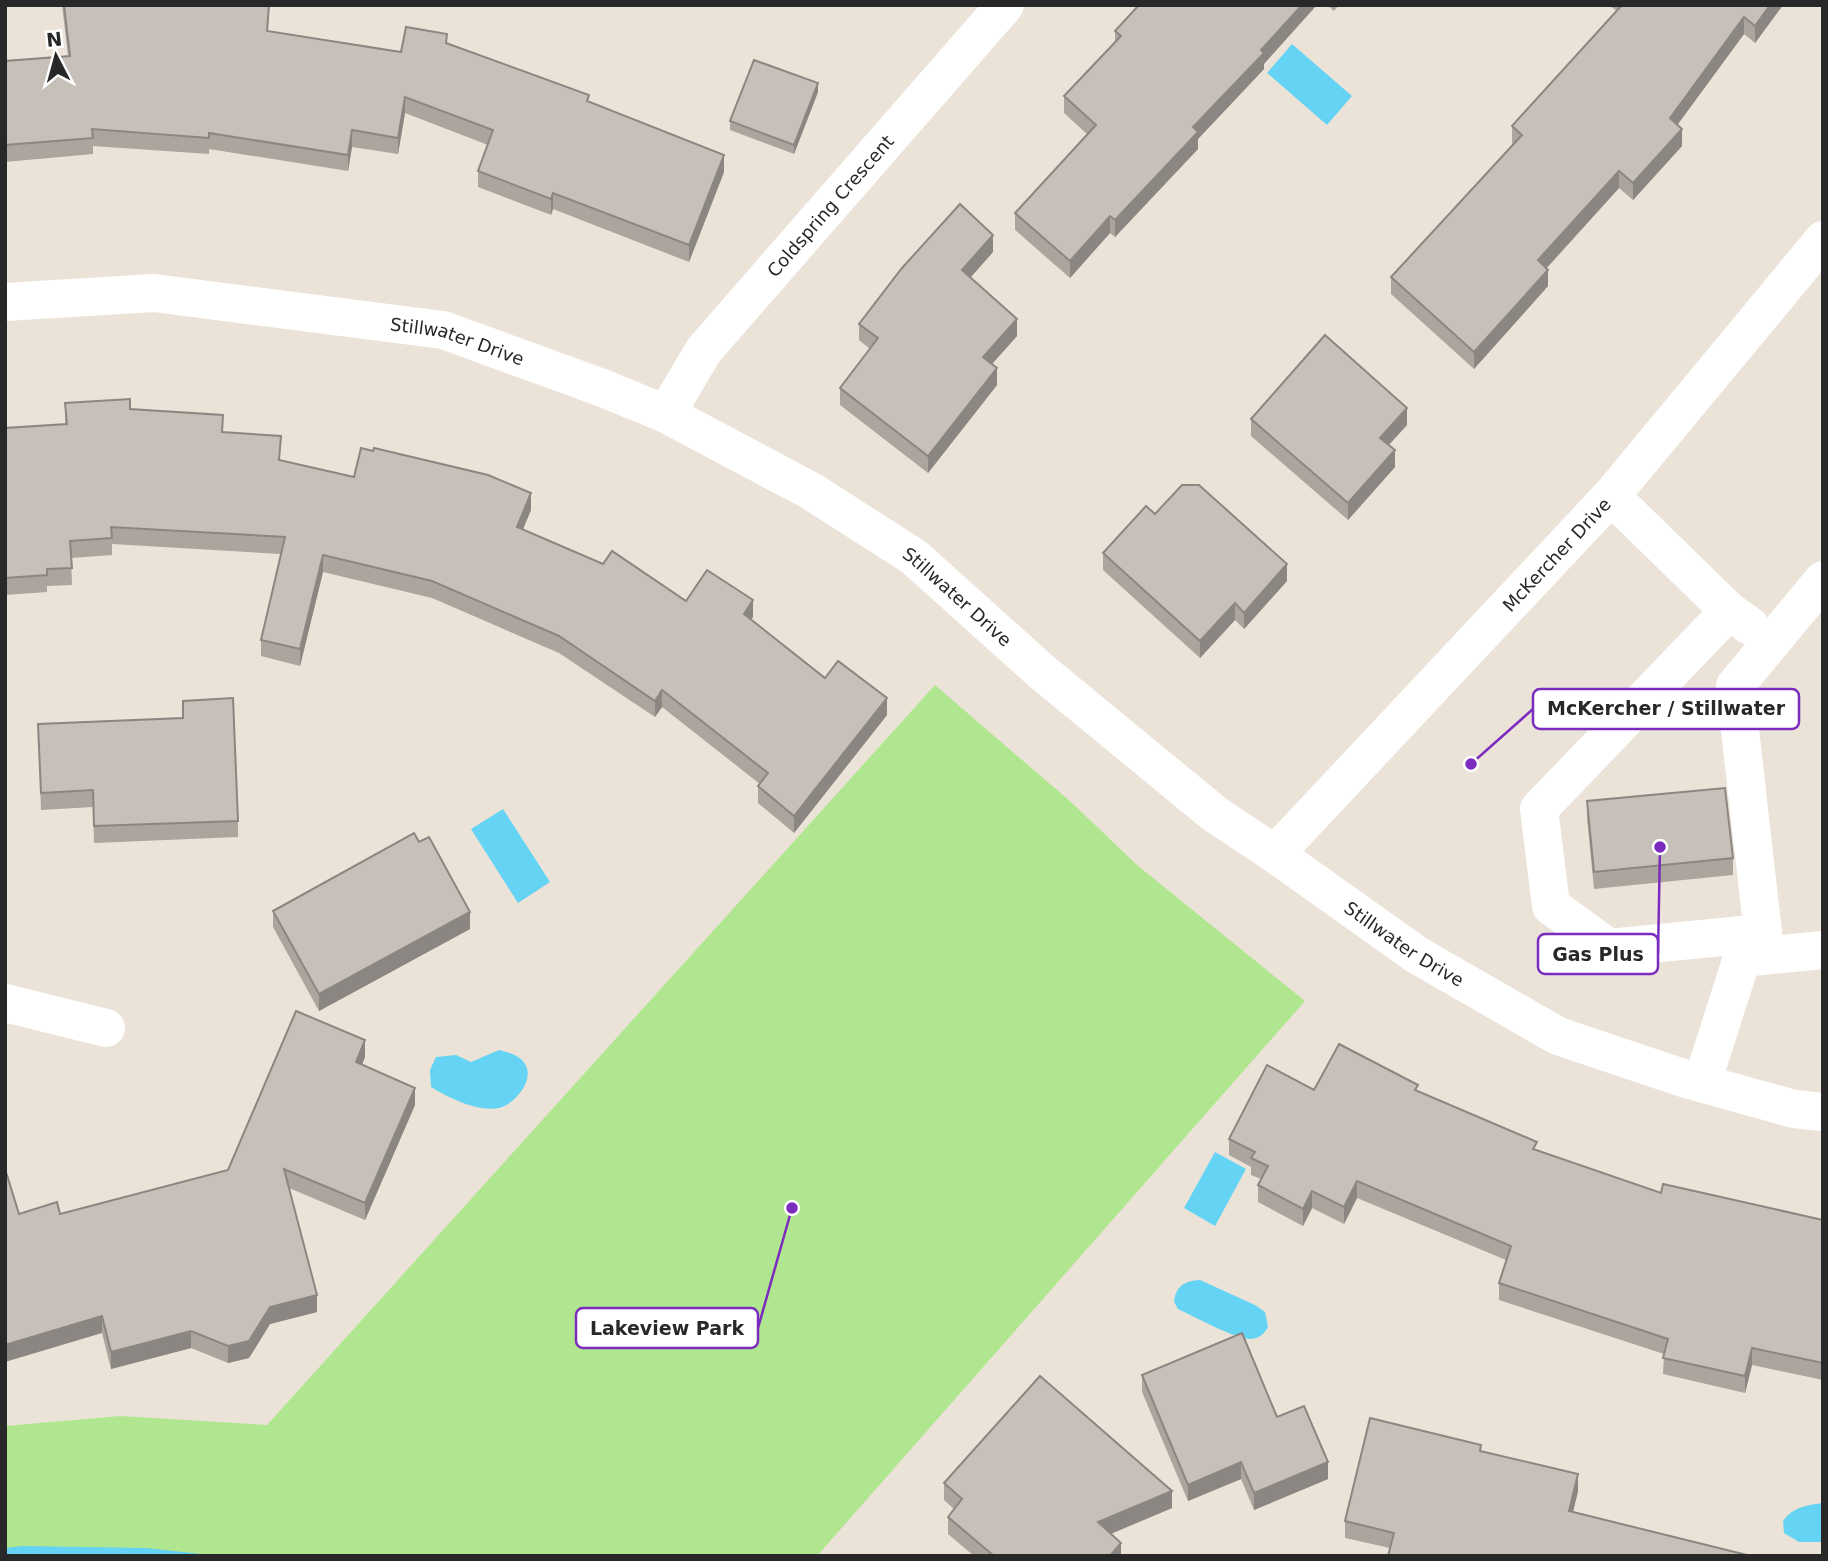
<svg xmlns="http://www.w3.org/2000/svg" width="1828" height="1561" font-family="'DejaVu Sans',sans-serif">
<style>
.green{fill:#b1e691}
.water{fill:#65d3f4}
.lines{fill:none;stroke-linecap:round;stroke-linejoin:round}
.minor{stroke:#fff;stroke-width:38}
.wall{fill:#aba59e}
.shaded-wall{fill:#8b8681}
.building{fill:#c7c0b8;stroke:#8b8681;stroke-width:2}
.labels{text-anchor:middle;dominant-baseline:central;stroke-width:6;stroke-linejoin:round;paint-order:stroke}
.street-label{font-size:18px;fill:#282828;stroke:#fff}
.leader{fill:none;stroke:#7b2cbf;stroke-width:2.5}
.callout-dot{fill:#7b2cbf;stroke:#fff;stroke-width:2.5}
.callout{fill:#fff;stroke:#7b2cbf;stroke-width:2.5}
.callout-label{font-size:19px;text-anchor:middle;font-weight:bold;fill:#282828}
</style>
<rect width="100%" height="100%" fill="#ece3d8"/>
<polygon class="green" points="935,685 1071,802 1137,865 1305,1001 817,1556 5,1556 5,1426 120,1416 267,1425"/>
<g class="water">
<polygon points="1292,44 1352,96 1327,125 1267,73"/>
<polygon points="503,809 550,882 518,903 471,829"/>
<path d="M499 1050C509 1053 521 1055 526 1066 534 1082 513 1105 499 1108 477 1112 449 1098 431 1087L430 1070 436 1057 456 1055 471 1062Z"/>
<polygon points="1215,1152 1246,1169 1215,1226 1184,1208"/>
<path d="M1200 1280 1255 1305 1265 1312 1268 1327C1264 1334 1260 1338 1251 1339 1235 1339 1195 1317 1178 1309L1174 1302C1176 1286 1184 1281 1200 1280Z"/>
<path d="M1823 1503V1542H1799L1784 1533 1783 1521C1793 1507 1807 1505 1823 1503Z"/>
<polygon points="23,1546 146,1548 220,1556 5,1556 5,1548"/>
</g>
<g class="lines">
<g class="minor">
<path id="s1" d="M5 302 154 293 443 330 600 387 666 414 811 491 914 557 1042 672 1216 815 1275 854 1417 955 1558 1036 1686 1079 1794 1109 1823 1112"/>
<path id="s2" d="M666 414 704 350 1005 5"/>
<polyline points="1611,496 1729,611 1750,626"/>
<polyline points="1823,580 1735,686 1763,933 1742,958 1823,950"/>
<polyline points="1729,611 1539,809 1551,906 1609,948 1763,933"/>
<path id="s3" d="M1275 854 1611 496 1823 240"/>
<polyline points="5,1003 106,1028"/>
<polyline points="1702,1083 1742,958"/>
</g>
</g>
<g class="wall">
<polygon points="62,5 269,5 268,31 401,52 447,44 589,102 724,172 689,262 553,209 551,215 478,187 478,171 488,145 405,113 398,154 352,147 348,171 209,149 209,154 93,146 93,154 5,162 5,61 68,56"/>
<polygon points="1327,5 1339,5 1334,11"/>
<polygon points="1609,5 1783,5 1755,43 1744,34 1677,125 1682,146 1633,200 1619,188 1547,268 1548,286 1474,369 1391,294 1391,277 1513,144 1512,143 1512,126 1617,11"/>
<polygon points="1115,31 1264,64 1264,69 1198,139 1198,149 1115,237 1110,233 1070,278 1015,230 1015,213 1087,134 1064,113 1064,96 1115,42"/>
<polygon points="818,92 794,154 730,130 730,121"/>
<polygon points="993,252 971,277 1017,336 992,364 997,385 928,473 840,405 840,388 870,349 859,340 859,324"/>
<polygon points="65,403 130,409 223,432 280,460 354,477 531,510 523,529 686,601 753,617 751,619 825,678 887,715 794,833 758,803 758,786 760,784 662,707 655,717 559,653 432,598 323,572 300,666 261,656 261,640 281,554 112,544 112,555 71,558 72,585 47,586 47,592 5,595 5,428 65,424"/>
<polygon points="1251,419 1407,425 1389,445 1395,467 1348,520 1251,436"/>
<polygon points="1155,514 1287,581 1244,629 1235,620 1200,658 1103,570 1103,553"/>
<polygon points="183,701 238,821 238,837 94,843 93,807 41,810 38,724 183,718"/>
<polygon points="1587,801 1733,858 1733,875 1594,889 1587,818"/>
<polygon points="273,911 470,929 319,1011 273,927"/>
<polygon points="365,1057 362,1065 415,1105 365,1220 289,1188 317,1312 270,1324 249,1358 228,1363 191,1348 111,1369 102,1333 19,1214 60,1214 228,1170"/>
<polygon points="1314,1090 1418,1091 1537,1150 1661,1193 1823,1220 1823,1380 1752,1365 1745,1393 1663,1374 1664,1354 1499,1300 1499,1283 1506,1260 1357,1198 1344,1224 1312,1208 1303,1226 1258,1202 1258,1185 1261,1179 1251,1175 1251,1167 1229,1155 1229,1139"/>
<polygon points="1142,1375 1277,1417 1328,1479 1254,1510 1241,1479 1188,1501 1142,1392"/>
<polygon points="1481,1451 1578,1491 1573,1512 1390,1548 1345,1538 1345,1521"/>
<polygon points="944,1483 1172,1508 1111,1534 1121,1556 974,1556 948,1534 948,1517 954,1509 944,1500"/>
</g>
<g class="shaded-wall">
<polygon points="1302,5 1317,5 1264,64 1264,69 1198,139 1198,149 1115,237 1115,220 1193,127"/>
<polygon points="1770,5 1783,5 1755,43 1755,26"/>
<polygon points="1744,17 1744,34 1670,135 1670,118"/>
<polygon points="818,83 818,92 794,154 794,145"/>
<polygon points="405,97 405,113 398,154 398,138"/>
<polygon points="1682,129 1682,146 1633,200 1633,183"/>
<polygon points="352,130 352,147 348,171 348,155"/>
<polygon points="724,155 724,172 689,262 689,245"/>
<polygon points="1619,171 1619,188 1538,277 1538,260"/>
<polygon points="553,193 553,209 551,215 551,199"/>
<polygon points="1110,216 1110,233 1070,278 1070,261"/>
<polygon points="993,235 993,252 962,287 962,270"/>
<polygon points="1548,270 1548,286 1474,369 1474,352"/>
<polygon points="1017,319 1017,336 983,374 983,357"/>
<polygon points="997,368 997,385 928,473 928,456"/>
<polygon points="1407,408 1407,425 1380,454 1380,438"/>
<polygon points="1395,450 1395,467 1348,520 1348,503"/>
<polygon points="531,493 531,510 517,543 517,527"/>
<polygon points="323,555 323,572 300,666 300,649"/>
<polygon points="1287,564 1287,581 1244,629 1244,613"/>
<polygon points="753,600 753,617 744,630 744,614"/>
<polygon points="1235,603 1235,620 1200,658 1200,641"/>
<polygon points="662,690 662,707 655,717 655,701"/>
<polygon points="887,698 887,715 794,833 794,816"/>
<polygon points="470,912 470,929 319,1011 319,994"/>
<polygon points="365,1040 365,1057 356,1079 356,1062"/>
<polygon points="415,1088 415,1105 365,1220 365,1203"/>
<polygon points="1357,1181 1357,1198 1344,1224 1344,1207"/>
<polygon points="1312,1191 1312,1208 1303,1226 1303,1209"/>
<polygon points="317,1295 317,1312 270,1324 249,1358 228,1363 228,1346 270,1307"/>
<polygon points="102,1316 102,1333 5,1362 5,1345"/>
<polygon points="191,1331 191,1348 111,1369 111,1352"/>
<polygon points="1752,1348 1752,1365 1745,1393 1745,1376"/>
<polygon points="1241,1462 1241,1479 1188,1501 1188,1485"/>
<polygon points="1328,1462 1328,1479 1254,1510 1254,1493"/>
<polygon points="1578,1474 1578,1491 1569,1528 1569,1511"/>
<polygon points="1172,1491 1172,1508 1098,1539 1098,1522"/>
<polygon points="1121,1543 1121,1556 1110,1556"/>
</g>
<g class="building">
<polygon points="64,5 269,5 267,31 401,52 406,27 447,34 446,43 589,95 587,101 724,155 689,245 553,193 551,199 478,171 493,130 405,97 398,138 352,130 348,155 209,133 209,138 92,129 93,138 5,145 5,61 70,56"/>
<polygon points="1139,5 1302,5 1261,50 1264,53 1193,127 1198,132 1115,220 1110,216 1070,261 1015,213 1096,125 1064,96 1121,36 1115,31"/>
<polygon points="1622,5 1770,5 1755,26 1744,17 1670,118 1682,129 1633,183 1619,171 1538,260 1548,270 1474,352 1391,277 1522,135 1512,126"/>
<polygon points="754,60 818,83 794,145 730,121"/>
<polygon points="960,204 993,235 962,270 1017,319 983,357 997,368 928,456 840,388 878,338 859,324 902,268"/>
<polygon points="1325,335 1407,408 1380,438 1395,450 1348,503 1251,419"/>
<polygon points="130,399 130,409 223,415 222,432 281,436 279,460 354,477 361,448 373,451 374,448 488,475 531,493 517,527 603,564 612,551 686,601 707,570 753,600 744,614 825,678 838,661 887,698 794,816 758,786 768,773 662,690 655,701 559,636 432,581 323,555 300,649 261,640 285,537 111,527 112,538 70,541 72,568 47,569 47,575 5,578 5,428 67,424 65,403"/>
<polygon points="1182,485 1199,485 1287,564 1244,613 1235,603 1200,641 1103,553 1146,506 1155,514"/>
<polygon points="233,698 238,821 94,826 93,790 41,793 38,724 183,718 183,701"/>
<polygon points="1725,788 1733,858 1594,872 1587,801"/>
<polygon points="414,833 419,842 429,837 470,912 319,994 273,911"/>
<polygon points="296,1011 365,1040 356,1062 415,1088 365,1203 284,1169 317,1295 270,1307 249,1341 228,1346 191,1331 111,1352 102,1316 5,1345 5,1176 7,1175 19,1214 57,1202 60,1214 228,1170"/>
<polygon points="1339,1044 1418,1085 1415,1090 1537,1142 1533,1149 1661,1193 1663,1184 1823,1220 1823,1363 1752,1348 1745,1376 1663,1358 1668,1339 1499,1283 1511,1246 1357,1181 1344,1207 1312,1191 1303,1209 1258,1185 1268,1166 1251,1158 1255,1152 1229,1139 1267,1065 1314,1090"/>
<polygon points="1242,1333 1277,1417 1304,1406 1328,1462 1254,1493 1241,1462 1188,1485 1142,1375"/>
<polygon points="1040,1376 1172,1491 1098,1522 1121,1543 1110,1556 994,1556 948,1517 962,1499 944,1483"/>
<polygon points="1370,1418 1481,1445 1480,1451 1578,1474 1569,1511 1751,1556 1388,1556 1394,1533 1345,1521"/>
</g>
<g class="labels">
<g class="street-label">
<text stroke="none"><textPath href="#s2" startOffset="266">Coldspring Crescent</textPath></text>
<text stroke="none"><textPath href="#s1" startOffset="457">Stillwater Drive</textPath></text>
<text stroke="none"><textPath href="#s3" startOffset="411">McKercher Drive</textPath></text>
<text stroke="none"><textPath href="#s1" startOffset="1024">Stillwater Drive</textPath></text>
<text stroke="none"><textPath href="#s1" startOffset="1591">Stillwater Drive</textPath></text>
</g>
</g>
<path class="leader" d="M1471 764L1533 709M1660 847L1658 954M792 1208L758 1328"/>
<g class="callout-dot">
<circle cx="1471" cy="764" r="7"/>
<circle cx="1660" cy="847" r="7"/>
<circle cx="792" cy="1208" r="7"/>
</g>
<g class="callout">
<rect x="1533" y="689" width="266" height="40" rx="7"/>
<rect x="1538" y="934" width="120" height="40" rx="7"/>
<rect x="576" y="1308" width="182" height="40" rx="7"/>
</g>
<g class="callout-label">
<text x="1666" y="715">McKercher / Stillwater</text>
<text x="1598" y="961">Gas Plus</text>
<text x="667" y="1335">Lakeview Park</text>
</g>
<rect width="1828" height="1561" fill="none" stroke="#282828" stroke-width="14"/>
<g transform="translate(56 56) rotate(354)" stroke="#ffffff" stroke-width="5" paint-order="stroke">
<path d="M0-5L12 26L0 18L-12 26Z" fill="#282828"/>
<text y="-10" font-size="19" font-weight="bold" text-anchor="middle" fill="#282828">N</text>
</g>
</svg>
